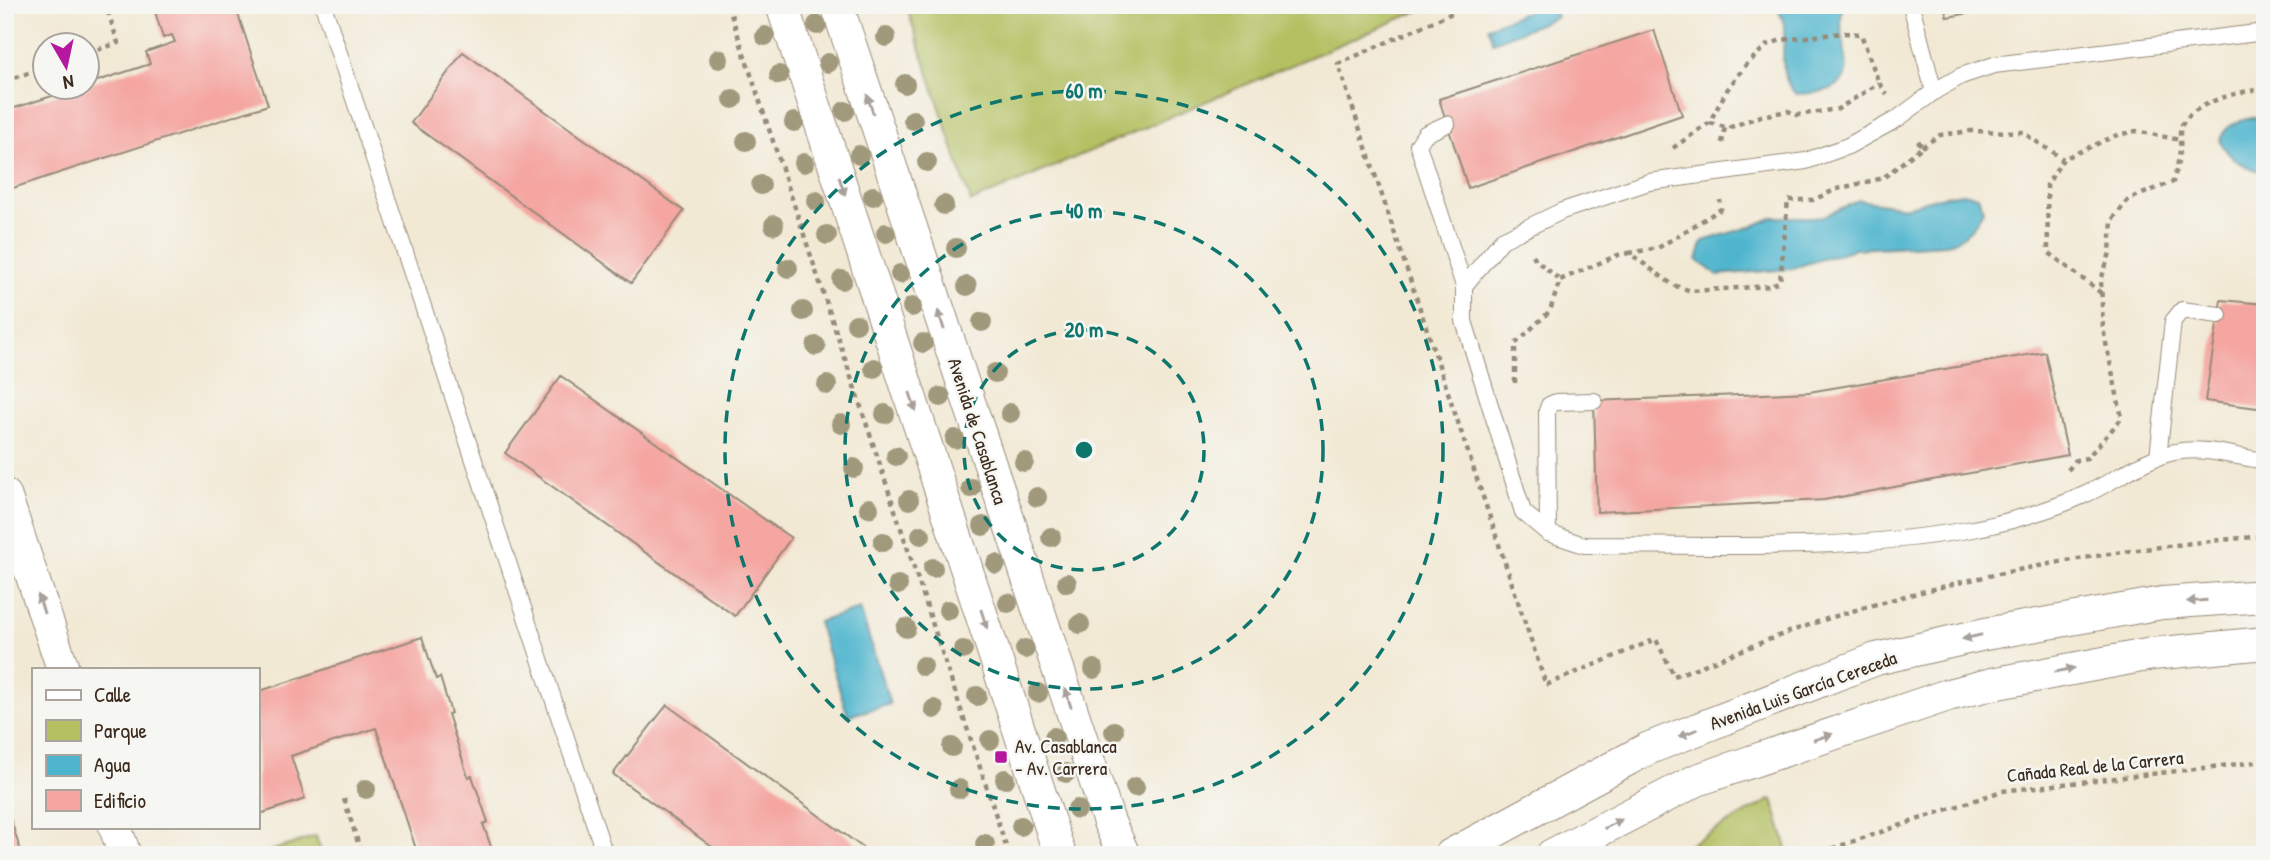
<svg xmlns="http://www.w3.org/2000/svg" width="2270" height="860" font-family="'Patrick Hand',sans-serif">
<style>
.green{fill:#b4c062;stroke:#787540;stroke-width:2}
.water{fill:#4fb5ce;stroke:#457076;stroke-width:2}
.building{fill:#f5a6a1}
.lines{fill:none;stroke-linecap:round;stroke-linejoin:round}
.lane-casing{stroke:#968a79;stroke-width:18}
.street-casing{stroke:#968a79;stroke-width:34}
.path{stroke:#968a79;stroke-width:4.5;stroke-dasharray:5 5;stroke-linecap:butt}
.lane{stroke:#fff;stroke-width:16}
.street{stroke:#fff;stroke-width:32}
.tree{fill:#a1997b}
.oneway{fill:#a79f9a}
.ring{fill:none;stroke:#0f766e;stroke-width:3.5;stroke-dasharray:12 9}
.poi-dot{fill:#b5179e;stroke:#f6f6f2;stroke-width:2.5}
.labels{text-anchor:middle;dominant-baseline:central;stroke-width:5;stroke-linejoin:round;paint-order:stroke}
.street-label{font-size:19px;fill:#3b2a1e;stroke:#f6f6f2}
.poi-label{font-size:19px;fill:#3b2a1e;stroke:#f6f6f2;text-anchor:start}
.centre{fill:#0f766e;stroke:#f6f6f2;stroke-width:3.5}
.ring-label{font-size:21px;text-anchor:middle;font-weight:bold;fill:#0f766e;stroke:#f6f6f2;stroke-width:5;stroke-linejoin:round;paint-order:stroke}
</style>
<rect width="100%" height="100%" fill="#f6f6f2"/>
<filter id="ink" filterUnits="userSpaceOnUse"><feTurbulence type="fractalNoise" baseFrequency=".0143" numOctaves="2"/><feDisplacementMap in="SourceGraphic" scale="14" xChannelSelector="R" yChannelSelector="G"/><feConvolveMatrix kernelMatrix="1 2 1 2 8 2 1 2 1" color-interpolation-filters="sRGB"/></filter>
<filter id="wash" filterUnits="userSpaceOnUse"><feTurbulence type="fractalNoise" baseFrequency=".00686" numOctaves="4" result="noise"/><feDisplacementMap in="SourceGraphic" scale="28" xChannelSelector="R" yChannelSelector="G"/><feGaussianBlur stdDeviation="1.57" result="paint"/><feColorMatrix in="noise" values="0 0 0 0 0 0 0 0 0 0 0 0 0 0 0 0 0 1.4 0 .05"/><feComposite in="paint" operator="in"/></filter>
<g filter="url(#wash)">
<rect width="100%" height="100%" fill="#f2e9d4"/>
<g class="green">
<polygon points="906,5 1432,5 971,202"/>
<polygon points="1772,799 1789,855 1670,855"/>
<polygon points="316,836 322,855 259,855"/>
</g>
<g class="water">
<polygon points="1543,5 1552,5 1557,17 1493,42 1488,27"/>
<path d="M1776 5H1843C1831 48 1880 93 1796 94 1777 77 1785 48 1784 26 1784 19 1779 12 1776 5Z"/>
<path d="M2257 117 2265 120V172C2246 169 2227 158 2220 140 2226 123 2240 120 2257 117Z"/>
<path d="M1963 193 1978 196 1983 210C1974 228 1966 237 1947 244L1854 249 1790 269 1717 275 1697 260 1703 241 1756 225 1773 217H1822L1859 200 1906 207 1943 196Z"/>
<polygon points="860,609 890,704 848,716 818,622"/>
</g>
<g id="blocks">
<g class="building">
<polygon points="153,5 235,5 268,105 10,189 5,173 5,111 77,88 88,88 88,84 150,64 146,52 175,42 172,35 163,38"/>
<polygon points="1944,5 2006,5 2006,7 1947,17"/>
<polygon points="1654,30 1682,115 1468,188 1439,99"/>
<polygon points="463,52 684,211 631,283 411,123"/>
<polygon points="2221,300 2265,304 2265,409 2205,401"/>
<polygon points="2045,352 2068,455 1824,500 1597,512 1594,401 1809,392"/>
<polygon points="561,376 791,538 735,616 505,453"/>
<polygon points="422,637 436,679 440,677 451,713 448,714 468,777 472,776 488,822 483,824 494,855 418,855 376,728 291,756 305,799 257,815 257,692"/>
<polygon points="667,705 873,855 723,855 613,774"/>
<polygon points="6,805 22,855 5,855"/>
</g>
</g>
</g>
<g filter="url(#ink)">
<use href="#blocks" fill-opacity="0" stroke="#968a79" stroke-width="2"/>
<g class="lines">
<defs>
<g id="lane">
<polyline points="323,5 605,855"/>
<polyline points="1911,5 1934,92"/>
<path d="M2265 32 1994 65 1961 76 1935 91 1897 119 1848 146 1806 161 1649 182 1562 211 1502 240 1464 286V321L1523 512 1548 533 1584 545C1711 545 1841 552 1967 530 2003 524 2051 510 2084 495 2114 482 2143 458 2175 452 2204 446 2236 457 2265 461"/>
<polyline points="1447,124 1425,134 1418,145 1464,286"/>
<polyline points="2158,457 2173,321 2182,310 2219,315"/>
<polyline points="1548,533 1547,411 1549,405 1556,402 1594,401"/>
</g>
<g id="street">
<polyline points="782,5 1060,855"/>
<polyline points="837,5 1109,822 1124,855"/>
<polyline points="5,495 63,669"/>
<polyline points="115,827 125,855"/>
<polyline points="1451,855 1647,749 1876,659 1985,634 2162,603 2265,596"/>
<polyline points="1552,855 1697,780 1948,695 1992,684 2152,654 2265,643"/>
</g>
</defs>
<use href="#lane" class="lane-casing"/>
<use href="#street" class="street-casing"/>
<g class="path">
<polyline points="728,5 1009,855"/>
<path d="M1470 5 1338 64 1546 685 1656 639 1674 676C1727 657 1779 634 1833 617 1973 573 2119 548 2265 536"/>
<polyline points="88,53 118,43 106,5"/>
<polyline points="5,81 46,67"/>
<polyline points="1710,123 1728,128 1761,116 1788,111 1797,115 1838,109 1879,83"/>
<polyline points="1722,143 1725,127"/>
<polyline points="1922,147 1940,135 1971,131 2022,132 2063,159"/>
<polyline points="1673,148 1709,123 1727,90 1745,66 1767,45 1781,40 1843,33 1861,34 1879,83 1887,94"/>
<polyline points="1629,253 1658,248 1721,209 1720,200"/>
<polyline points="1533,255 1537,261 1560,280"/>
<polyline points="2101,293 2048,252 2047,185 2063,159 2117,135 2136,131 2180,140"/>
<polyline points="1515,383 1515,344 1550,311 1560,280 1618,255 1629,253 1673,285 1691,291 1770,286 1780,281 1788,200 1813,200 1837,189 1883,178 1922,147 1917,139"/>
<path d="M2068 470 2076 460 2087 458 2122 418 2103 329 2101 280 2110 253 2112 220 2129 199 2173 182C2176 171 2179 160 2180 149 2181 143 2179 132 2181 127 2191 103 2242 89 2265 90"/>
<polyline points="344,799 362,855"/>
<polyline points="1813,855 2002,791 2265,761"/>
</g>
<use href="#lane" class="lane"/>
<use href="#street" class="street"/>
</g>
<g class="tree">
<circle cx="817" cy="25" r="10"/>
<circle cx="765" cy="36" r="10"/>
<circle cx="886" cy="37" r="10"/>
<circle cx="719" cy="59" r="10"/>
<circle cx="828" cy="63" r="10"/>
<circle cx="779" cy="75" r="10"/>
<circle cx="905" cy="84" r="10"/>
<circle cx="733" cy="99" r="10"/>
<circle cx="845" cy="111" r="10"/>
<circle cx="913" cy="120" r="10"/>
<circle cx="794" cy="122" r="10"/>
<circle cx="746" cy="141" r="10"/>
<circle cx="859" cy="155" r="10"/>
<circle cx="927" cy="162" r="10"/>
<circle cx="804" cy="163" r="10"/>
<circle cx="761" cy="185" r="10"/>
<circle cx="873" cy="196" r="10"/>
<circle cx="816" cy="201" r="10"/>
<circle cx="944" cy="205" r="10"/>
<circle cx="774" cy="225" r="10"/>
<circle cx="886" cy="233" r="10"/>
<circle cx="827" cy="235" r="10"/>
<circle cx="956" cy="248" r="10"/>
<circle cx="788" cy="268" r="10"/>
<circle cx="900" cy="274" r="10"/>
<circle cx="842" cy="280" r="10"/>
<circle cx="967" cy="286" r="10"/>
<circle cx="912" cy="307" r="10"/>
<circle cx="803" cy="311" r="10"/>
<circle cx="982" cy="322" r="10"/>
<circle cx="856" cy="324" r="10"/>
<circle cx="923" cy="343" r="10"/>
<circle cx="816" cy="346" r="10"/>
<circle cx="874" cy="368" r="10"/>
<circle cx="995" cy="373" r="10"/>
<circle cx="827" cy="385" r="10"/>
<circle cx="941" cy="397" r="10"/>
<circle cx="1010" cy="413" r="10"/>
<circle cx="885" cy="414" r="10"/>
<circle cx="841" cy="424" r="10"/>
<circle cx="955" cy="439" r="10"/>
<circle cx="896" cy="456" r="10"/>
<circle cx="1024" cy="462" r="10"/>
<circle cx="854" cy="468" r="10"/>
<circle cx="971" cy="488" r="10"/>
<circle cx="1037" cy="497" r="10"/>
<circle cx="909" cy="500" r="10"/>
<circle cx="869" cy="508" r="10"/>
<circle cx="983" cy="526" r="10"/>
<circle cx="921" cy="535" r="10"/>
<circle cx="1051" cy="537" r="10"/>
<circle cx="883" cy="542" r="10"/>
<circle cx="996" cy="564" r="10"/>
<circle cx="933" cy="568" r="10"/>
<circle cx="1067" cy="583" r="10"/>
<circle cx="898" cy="585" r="10"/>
<circle cx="1008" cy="603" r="10"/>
<circle cx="948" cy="610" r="10"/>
<circle cx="1080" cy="624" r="10"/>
<circle cx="906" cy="628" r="10"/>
<circle cx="1025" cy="649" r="10"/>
<circle cx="963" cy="650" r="10"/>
<circle cx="923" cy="666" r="10"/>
<circle cx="1094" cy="669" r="10"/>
<circle cx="1038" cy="693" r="10"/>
<circle cx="977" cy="696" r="10"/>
<circle cx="934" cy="709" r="10"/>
<circle cx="1114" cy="731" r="10"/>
<circle cx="1054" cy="737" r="10"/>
<circle cx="990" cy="740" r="10"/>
<circle cx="952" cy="747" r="10"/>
<circle cx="1066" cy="773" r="10"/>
<circle cx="1005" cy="779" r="10"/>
<circle cx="1135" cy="787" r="10"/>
<circle cx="366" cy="789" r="10"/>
<circle cx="959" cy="789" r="10"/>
<circle cx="1077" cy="809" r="10"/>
<circle cx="1021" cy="826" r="10"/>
<circle cx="985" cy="844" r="10"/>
</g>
<defs><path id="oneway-solid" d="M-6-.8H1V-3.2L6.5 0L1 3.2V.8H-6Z" transform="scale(1.75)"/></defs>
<g class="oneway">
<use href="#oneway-solid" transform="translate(870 104) rotate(-108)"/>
<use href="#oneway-solid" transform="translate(842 186) rotate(72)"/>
<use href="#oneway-solid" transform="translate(941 320) rotate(-108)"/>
<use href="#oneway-solid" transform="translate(913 402) rotate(72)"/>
<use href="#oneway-solid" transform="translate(2197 601) rotate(176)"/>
<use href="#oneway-solid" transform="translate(41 604) rotate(-108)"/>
<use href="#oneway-solid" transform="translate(984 619) rotate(72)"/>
<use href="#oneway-solid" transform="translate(1972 637) rotate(167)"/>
<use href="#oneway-solid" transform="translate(2065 670) rotate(-11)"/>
<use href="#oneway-solid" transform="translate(1068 698) rotate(-108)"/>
<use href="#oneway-solid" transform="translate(1688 733) rotate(159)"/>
<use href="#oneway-solid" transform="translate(1823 737) rotate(-19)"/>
<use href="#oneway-solid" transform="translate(1613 824) rotate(-27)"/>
</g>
</g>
<g class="ring">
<circle cx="1084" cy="450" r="120"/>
<circle cx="1084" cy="450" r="239"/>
<circle cx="1084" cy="450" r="359"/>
</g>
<rect class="poi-dot" x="994" y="750" width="14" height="14" rx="3.5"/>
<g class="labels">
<g class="street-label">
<text transform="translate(978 431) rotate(72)">Avenida de Casablanca</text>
<text transform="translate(1803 690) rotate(-20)">Avenida Luis García Cereceda</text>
<text transform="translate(2095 766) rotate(-6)">Cañada Real de la Carrera</text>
</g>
<g class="poi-label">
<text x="1015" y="746">Av. Casablanca<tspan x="1015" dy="22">- Av. Carrera</tspan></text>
</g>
</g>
<circle cx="1084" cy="450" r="10" class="centre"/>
<g class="ring-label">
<text x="1084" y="98">60 m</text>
<text x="1084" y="218">40 m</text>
<text x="1084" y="337">20 m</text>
</g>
<rect width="2270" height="860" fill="none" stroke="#f6f6f2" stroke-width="28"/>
<rect x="32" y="668" width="228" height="161" fill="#f6f6f2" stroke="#aba49d" stroke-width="2"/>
<rect x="46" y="690" width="35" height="10" fill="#ffffff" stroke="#aba49d" stroke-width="2"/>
<text x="94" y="702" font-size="21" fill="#3b2a1e">Calle</text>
<rect x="46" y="720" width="35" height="21" fill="#b4c062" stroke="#aba49d" stroke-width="2"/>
<text x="94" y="738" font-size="21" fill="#3b2a1e">Parque</text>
<rect x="46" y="755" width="35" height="21" fill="#4fb5ce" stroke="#aba49d" stroke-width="2"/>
<text x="94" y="772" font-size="21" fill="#3b2a1e">Agua</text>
<rect x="46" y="790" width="35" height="21" fill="#f5a6a1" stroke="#aba49d" stroke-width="2"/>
<text x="94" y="808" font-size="21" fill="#3b2a1e">Edificio</text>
<g transform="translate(66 66) rotate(171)"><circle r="33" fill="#f6f6f2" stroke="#aba49d" stroke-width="2"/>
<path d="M0-5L12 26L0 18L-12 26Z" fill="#b5179e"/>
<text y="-10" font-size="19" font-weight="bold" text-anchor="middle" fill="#3b2a1e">N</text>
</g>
</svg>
